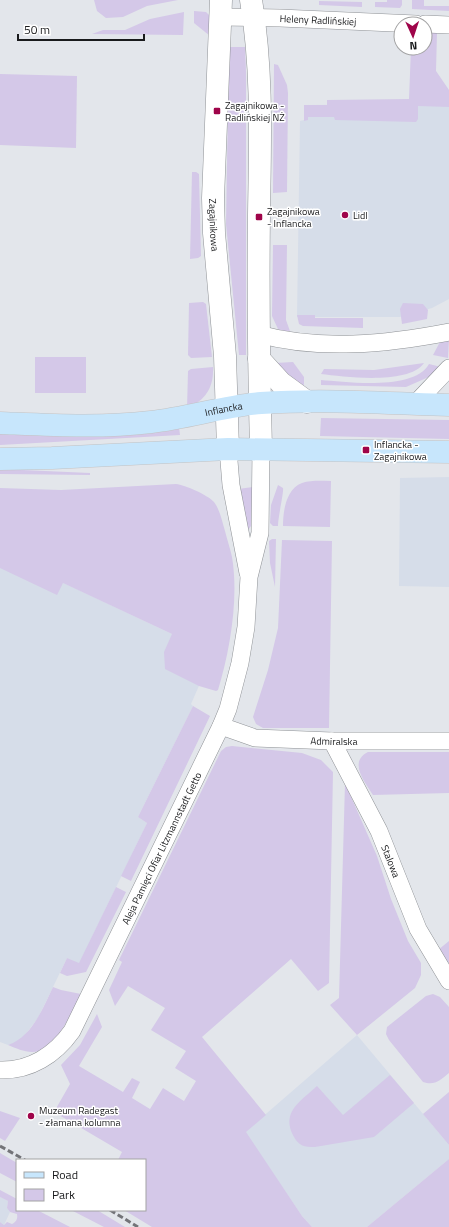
<svg xmlns="http://www.w3.org/2000/svg" width="449" height="1227" font-family="'Titillium Web',sans-serif">
<style>
.built{fill:#d6dde9}
.green{fill:#d4c8e8}
.lines{fill:none;stroke-linecap:round;stroke-linejoin:round}
.street-casing{stroke:#8f9296;stroke-width:18}
.secondary-casing{stroke:#8f9296;stroke-width:23}
.primary-casing{stroke:#c3c3c4;stroke-width:23}
.street{stroke:#fff;stroke-width:17}
.secondary{stroke:#fff;stroke-width:22}
.primary{stroke:#c7e6fc;stroke-width:22}
.rail{stroke:#737478;stroke-width:3;stroke-dasharray:6 3;stroke-linecap:butt}
.poi-dot{fill:#9f044a;stroke:#fff;stroke-width:1.5}
.labels{text-anchor:middle;dominant-baseline:central;stroke-width:3;stroke-linejoin:round;paint-order:stroke}
.street-label{font-size:10px;fill:#191a1c;stroke:#fff}
.poi-label{font-size:10px;fill:#191a1c;stroke:#fff;text-anchor:start}
</style>
<rect width="100%" height="100%" fill="#e3e6eb"/>
<g class="built">
<polygon points="449,104 449,299 432,308 400,317 297,317 300,121 304,120 304,105"/>
<polygon points="449,477 449,587 399,586 400,478"/>
<polygon points="0,553 172,634 205,672 191,704 193,706 138,817 147,823 79,964 67,958 38,1018 24,1036 16,1043 8,1045 0,1042"/>
<polygon points="357,1035 449,1145 449,1159 367,1227 312,1227 302,1216 245,1132"/>
<polygon points="0,1197 8,1201 7,1208 10,1212 4,1225 0,1222"/>
</g>
<g class="green">
<polygon points="94,0 178,0 147,6 123,17 106,18 97,11"/>
<polygon points="387,0 402,0 402,5 400,8 375,7 375,2 387,2"/>
<polygon points="412,0 424,0 424,6 449,6 449,11 412,9"/>
<polygon points="319,1 362,2 362,7 319,5"/>
<polygon points="194,11 206,12 210,16 210,36 194,23"/>
<polygon points="184,12 183,35 92,34 103,30 125,30 150,19"/>
<polygon points="425,33 437,33 436,71 449,90 449,107 418,106 418,119 416,122 335,120 334,117 308,117 308,120 304,121 304,105 327,105 327,100 409,99 411,48 425,48"/>
<polygon points="229,47 245,47 246,71 246,355 239,355 226,224"/>
<polygon points="274,64 278,65 287,85 288,93 287,192 273,193"/>
<polygon points="0,74 77,76 76,148 0,145"/>
<polygon points="192,172 196,172 199,174 201,256 198,258 190,259"/>
<polygon points="273,245 287,245 286,320 291,334 278,329 272,316"/>
<polygon points="203,302 206,304 212,357 191,358 188,355 189,303"/>
<polygon points="403,303 423,304 428,310 427,319 402,324 400,309"/>
<polygon points="297,315 315,315 315,318 363,318 363,328 303,326 299,324"/>
<polygon points="449,339 448,358 433,355 441,340"/>
<rect x="35" y="357" width="51" height="36"/>
<polygon points="293,362 304,377 304,385 293,382 275,363"/>
<path d="M424 363C409 385 345 377 321 374L324 369 374 370Z"/>
<path d="M429 364 441 367 431 376 406 387 321 385V380C347 382 414 391 429 364Z"/>
<path d="M213 367C214 388 205 400 187 409L188 371 191 369Z"/>
<polygon points="321,418 449,420 449,439 320,436"/>
<polygon points="179,427 180,435 0,445 0,432"/>
<polygon points="0,469 90,473 90,475 0,474"/>
<path d="M331 481 330 527 283 526C283 511 286 489 302 483 311 480 322 481 331 481Z"/>
<path d="M176 484C185 485 208 495 214 502 220 510 222 521 225 531 227 539 230 548 232 557 239 598 230 651 218 690L216 691 199 686 165 669 164 652 172 634 63 583 57 595 0 568V488L61 490Z"/>
<path d="M278 485 283 488C284 492 278 517 278 526H273L270 523 271 505Z"/>
<polygon points="253,487 251,526 248,530 238,489"/>
<polygon points="272,539 276,539 275,587 270,563 269,541"/>
<polygon points="282,540 332,541 329,728 263,728 256,724 253,717 268,670 278,628"/>
<polygon points="193,706 210,716 131,881 121,876 147,823 138,817"/>
<polygon points="232,746 302,753 321,760 333,772 329,983 318,991 291,959 202,1037 266,1115 246,1132 302,1216 312,1227 152,1227 124,1210 145,1210 145,1160 118,1160 122,1152 54,1112 70,1084 61,1065 80,1045 97,1014 102,1027 79,1066 123,1092 132,1078 140,1082 132,1098 150,1109 163,1088 184,1101 196,1081 175,1068 186,1051 151,1030 165,1008 128,986 115,1006 109,990 122,962 119,960 221,751 226,747"/>
<path d="M368 752H449V793L373 795C365 782 348 762 368 752Z"/>
<polygon points="345,783 377,856 391,899 408,941 421,963 421,975 415,988 357,1035 330,1005 339,998"/>
<polygon points="116,887 126,892 86,972 67,976 60,973 67,958 79,963"/>
<polygon points="449,941 449,962 447,964 438,950"/>
<path d="M53 987 61 990 81 994C73 1009 57 1047 39 1051 28 1054 18 1049 8 1045 32 1037 43 1008 53 987Z"/>
<path d="M433 994 440 997 449 1007V1073C440 1080 435 1086 423 1082L389 1040 386 1034 387 1027 426 996Z"/>
<path d="M390 1075 414 1103 374 1137 315 1147C304 1147 299 1146 294 1137 280 1112 301 1101 317 1086L343 1115Z"/>
<polygon points="449,1092 449,1145 423,1114"/>
<polygon points="0,1111 20,1118 5,1141 0,1138"/>
<polygon points="0,1153 17,1163 17,1182 0,1173"/>
<polygon points="449,1159 449,1227 367,1227"/>
<path d="M0 1190 17 1199V1210H37L70 1227H0V1222L4 1225 7 1222 12 1224C16 1222 18 1219 17 1214L10 1212 7 1208 8 1201 0 1197Z"/>
<polygon points="71,1210 97,1210 125,1227 104,1227"/>
</g>
<g class="lines">
<defs>
<g id="street">
<path id="s1" d="M221 17 280 18 416 24"/>
<polyline points="425,24 449,25"/>
<path d="M258 334C320 351 387 344 449 332"/>
<polyline points="415,404 449,368"/>
<polyline points="228,449 231,485 248,573"/>
<path id="s2" d="M221 726 255 738 332 741H449"/>
<path id="s3" d="M332 741 379 831 418 929 449 981"/>
<path id="s4" d="M0 1070C30 1071 55 1055 72 1031L221 726 228 709 240 663 246 627 249 577 260 533 261 449"/>
</g>
<g id="secondary">
<path id="s5" d="M221 0 213 198 214 233 225 356 228 449"/>
<path d="M251 0C263 72 260 143 259 215 258 293 259 371 261 449"/>
<polyline points="259,359 281,383 307,402"/>
</g>
<g id="primary">
<path id="s6" d="M0 423C50 425 101 428 151 422 188 418 224 406 261 403 324 399 387 403 449 405"/>
<polyline points="0,459 52,458 228,449 449,452"/>
</g>
</defs>
<use href="#street" class="street-casing"/>
<use href="#secondary" class="secondary-casing"/>
<use href="#primary" class="primary-casing"/>
<use href="#street" class="street"/>
<use href="#secondary" class="secondary"/>
<use href="#primary" class="primary"/>
<g class="rail">
<polyline points="0,1146 25,1160"/>
<polyline points="110,1210 138,1227"/>
</g>
</g>
<g class="poi-dot">
<rect x="213" y="107" width="8" height="8" rx="2"/>
<circle cx="345" cy="215" r="4"/>
<rect x="255" y="213" width="8" height="8" rx="2"/>
<rect x="362" y="446" width="8" height="8" rx="2"/>
<circle cx="31" cy="1116" r="4"/>
</g>
<g class="labels">
<g class="street-label">
<text stroke="none"><textPath href="#s1" startOffset="97">Heleny Radlińskiej</textPath></text>
<text stroke="none"><textPath href="#s5" startOffset="225">Zagajnikowa</textPath></text>
<text stroke="none"><textPath href="#s6" startOffset="225">Inflancka</textPath></text>
<text stroke="none"><textPath href="#s2" startOffset="115">Admiralska</textPath></text>
<text stroke="none"><textPath href="#s4" startOffset="289">Aleja Pamięci Ofiar Litzmannstadt Getto</textPath></text>
<text stroke="none"><textPath href="#s3" startOffset="134">Stalowa</textPath></text>
</g>
<g class="poi-label">
<text x="225" y="105">Zagajnikowa -<tspan x="225" dy="12">Radlińskiej NŻ</tspan></text>
<text x="267" y="211">Zagajnikowa<tspan x="267" dy="12">- Inflancka</tspan></text>
<text x="353" y="215">Lidl</text>
<text x="374" y="444">Inflancka -<tspan x="374" dy="12">Zagajnikowa</tspan></text>
<text x="39" y="1110">Muzeum Radegast<tspan x="39" dy="12">- złamana kolumna</tspan></text>
</g>
</g>
<rect x="16" y="1159" width="130" height="52" fill="#ffffff" stroke="#a3a3a4"/>
<rect x="24" y="1172" width="20" height="6" fill="#c7e6fc" stroke="#a3a3a4"/>
<text x="52" y="1179" font-size="12" fill="#191a1c">Road</text>
<rect x="24" y="1189" width="20" height="12" fill="#d4c8e8" stroke="#a3a3a4"/>
<text x="52" y="1199" font-size="12" fill="#191a1c">Park</text>
<g transform="translate(413 36) rotate(177)"><circle r="19" fill="#ffffff" stroke="#a3a3a4"/>
<path d="M0-3L7 15L0 10L-7 15Z" fill="#9f044a"/>
<text y="-6" font-size="11" font-weight="bold" text-anchor="middle" fill="#191a1c">N</text>
</g>
<path d="M18 34v6h126v-6" fill="none" stroke="#191a1c" stroke-width="2"/>
<text x="24" y="34" font-size="12" fill="#191a1c" stroke="#ffffff" stroke-width="3" paint-order="stroke">50 m</text>
</svg>
